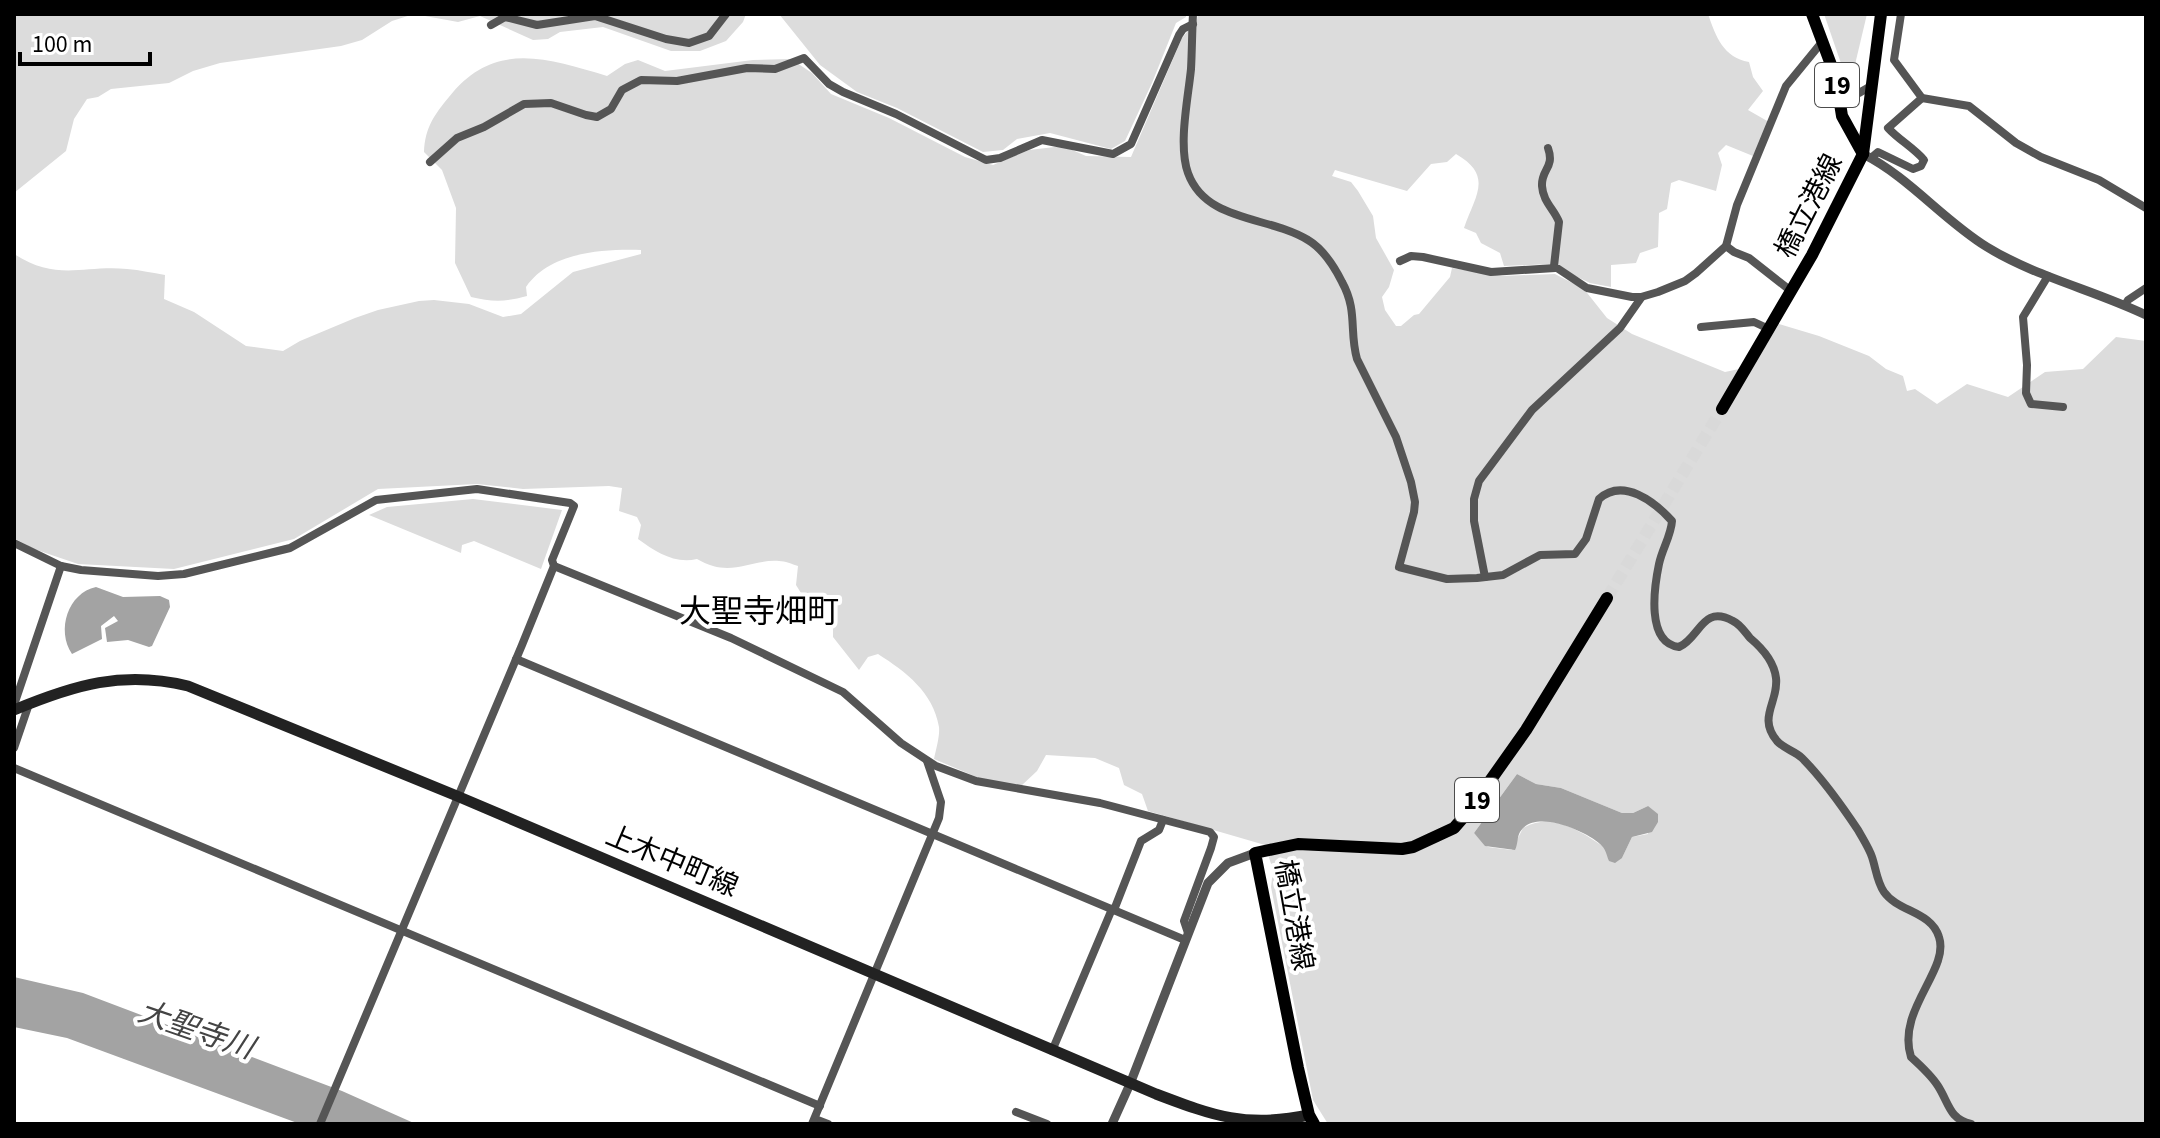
<svg xmlns="http://www.w3.org/2000/svg" width="2160" height="1138" font-family="'Source Sans 3','Noto Sans JP',sans-serif">
<style>
.green{fill:#dcdcdc;fill-rule:evenodd}
.water{fill:#a3a3a3}
.lines{fill:none;stroke-linecap:round;stroke-linejoin:round}
.primary-tunnel{stroke:#d9d9d9;stroke-width:12;stroke-dasharray:12 6;stroke-linecap:butt}
.minor{stroke:#555;stroke-width:8}
.tertiary{stroke:#555;stroke-width:9}
.secondary{stroke:#222;stroke-width:11}
.primary{stroke:#000;stroke-width:12}
.labels{text-anchor:middle;dominant-baseline:central;stroke-width:8;stroke-linejoin:round;paint-order:stroke}
.shield{fill:#fff;stroke:#4c4c4c;stroke-width:2}
.shield-label{font-size:26px;font-weight:bold;fill:#000}
.street-label{font-size:28px;fill:#000;stroke:#fff}
.water-label{font-size:30px;font-style:italic;fill:#444;stroke:#fff}
.quarter-label{font-size:32px;fill:#000;stroke:#fff}
</style>
<rect width="100%" height="100%" fill="#fff"/>
<g class="green">
<polygon points="30,14 746,14 743,22 726,41 700,51 671,51 603,27 560,32 548,39 533,40 480,16 458,22 414,14 392,21 362,40 341,46 220,63 193,71 169,83 111,89 98,97 87,99 74,119 66,151 14,193 14,16"/>
<polygon points="779,14 1186,14 1186,17 1176,23 1152,83 1125,141 1111,149 1050,133 1017,139 1003,150 983,152 897,108 857,92 820,65"/>
<path d="M1198 14H1708C1716 37 1723 57 1749 62L1753 77 1763 91 1748 110 1769 122 1753 156 1726 145 1718 153 1722 165 1716 191 1679 180 1671 183 1667 209 1659 213 1658 247 1640 253 1636 263 1611 265V287L1590 283 1550 264 1504 266 1500 253 1481 243 1476 233 1464 228C1475 196 1494 176 1456 154L1447 162 1431 164 1407 191 1335 170 1332 176 1351 182 1358 191 1373 216 1376 238 1394 270 1389 287 1382 297 1385 310 1396 326H1401L1414 315 1419 314 1450 277 1452 268 1502 276 1555 274 1584 289 1607 318 1632 334 1725 372 1753 366 1779 324 1819 336 1869 356 1886 369 1903 376 1907 391 1915 389 1937 404 1967 384 2008 397 2045 372 2083 369 2116 337 2146 341V1124H1328L1313 1100 1271 887 1273 870 1265 845 1148 811 1142 794 1124 785 1119 768 1095 758 1046 755 1037 771 1020 787 979 778 934 759C936 749 940 736 939 727 933 692 906 672 878 654L868 657 859 670 833 637V626L806 601 796 585 798 566C792 564 785 561 779 561 749 559 731 579 697 559 674 564 656 552 638 539L641 525 637 517 619 511 622 488 609 486 523 489 477 484 378 489 294 539 174 569 78 564 34 549 14 538V254C58 282 82 265 127 269 140 270 153 273 165 275L164 299 194 312 246 346 283 351 300 341 355 318 378 310 419 301 434 300 469 304 503 317 521 314 573 272 641 254V250C602 249 550 252 526 287L527 296C506 302 492 302 471 297L455 263 456 208 442 170 424 152C425 128 434 115 449 97 494 40 546 58 607 76L625 64 638 60 665 71 753 60 791 59 812 73 831 94 889 118 965 157 993 165 1029 150 1063 146 1086 156 1131 157 1182 38 1197 20ZM1517 774 1536 784 1561 788 1622 813H1633L1648 806V834L1632 837 1622 858C1592 842 1560 808 1523 828L1512 850 1488 847 1474 833Z"/>
<polygon points="1824,14 1867,14 1853,73 1845,75"/>
<polygon points="473,499 562,510 541,569 474,541 462,545 461,553 369,515 387,507"/>
</g>
<g class="water">
<path d="M96 587 123 597 160 596 169 600 170 607 152 646 149 647 128 640 107 642 105 628 118 621 114 616 101 626 102 639 72 654C56 630 68 593 96 587Z"/>
<path d="M1517 774 1536 784 1561 788 1622 813H1633L1648 806 1658 814V822L1652 832 1632 837 1622 858 1615 863 1609 861C1606 854 1606 849 1600 844 1586 831 1534 808 1520 832 1517 837 1518 844 1515 850L1485 846 1474 833Z"/>
<polygon points="14,977 83,993 342,1091 416,1124 300,1124 67,1038 14,1027"/>
</g>
<g class="lines">
<polyline class="primary-tunnel" points="1607,598 1722,409"/>
<g class="minor">
<path d="M1193 14C1192 32 1192 51 1191 69 1188 99 1178 145 1188 173 1206 223 1270 216 1308 240 1323 249 1334 266 1342 282 1358 311 1349 331 1357 359L1396 437 1411 482 1415 502 1414 512 1399 567 1447 579 1477 578 1503 575 1540 555 1575 554 1586 539 1599 499C1623 477 1655 502 1672 521 1671 536 1662 549 1659 564 1654 588 1646 643 1679 647 1700 638 1702 604 1733 621 1740 624 1745 632 1750 638 1762 648 1774 661 1776 678 1779 702 1757 717 1777 741 1784 749 1795 751 1802 758 1823 779 1842 806 1858 830 1863 839 1869 848 1872 857 1876 869 1877 882 1884 892 1898 912 1931 911 1939 937 1950 970 1896 1010 1911 1057 1921 1066 1931 1075 1938 1086 1949 1103 1949 1119 1971 1124"/>
<polyline points="1901,14 1894,60 1922,98 1969,106 2016,143 2041,157 2099,180 2146,208"/>
<polyline points="491,25 505,17 537,25 595,16 666,39 689,43 709,36 726,14"/>
<polyline points="1839,92 1845,96 1859,93 1871,86"/>
<path d="M1548 148C1555 168 1541 169 1542 186 1543 202 1554 209 1559 222L1554 266 1587 288 1632 297H1641L1658 292 1685 281 1696 273 1726 246 1737 205 1786 86 1822 42"/>
<path d="M1871 158 1878 152 1913 169 1921 166 1924 160C1914 148 1899 140 1888 128L1922 98"/>
<polyline points="430,162 457,138 484,127 524,104 551,103 586,115 597,117 611,109 622,90 641,80 677,81 747,68 775,69 804,58 829,84 843,92 896,114 986,160 1000,158 1042,140 1113,154 1131,144 1179,35 1183,29 1193,24"/>
<polyline points="1726,246 1734,252 1749,258 1791,291"/>
<polyline points="1400,261 1411,256 1423,257 1491,272 1555,268"/>
<polyline points="2048,276 2023,317 2027,365 2026,393 2031,404 2063,407"/>
<polyline points="2125,305 2128,300 2146,288"/>
<polyline points="1701,327 1754,322 1769,329"/>
<polyline points="14,543 61,566 81,570 158,576 184,574 290,548 376,500 477,489 570,503 574,506 552,560 554,566 522,645 320,1124"/>
<polyline points="554,566 731,638 843,692 901,743 936,766 976,781 1100,803 1210,832 1214,837 1211,848 1184,921 1188,933"/>
<polyline points="1485,577 1474,521 1474,499 1479,481 1532,410 1620,328 1641,298"/>
<polyline points="516,659 1185,940"/>
<polyline points="14,705 61,566"/>
<polyline points="14,748 29,704"/>
<polyline points="14,768 820,1106"/>
<polyline points="1114,910 1141,841 1159,830 1163,820"/>
<polyline points="1052,1051 1112,909"/>
<polyline points="1016,1112 1047,1124"/>
<polyline points="815,1119 828,1124"/>
<polyline points="812,1124 939,818 941,802 927,761"/>
</g>
<g class="tertiary">
<path d="M1863 154C1909 177 1943 220 1987 247 2036 277 2094 290 2146 315"/>
<polyline points="1112,1124 1130,1084 1208,883 1228,863 1255,853"/>
</g>
<path class="secondary" d="M14 710C74 685 123 670 188 686L457 796 1156 1094C1214 1116 1246 1128 1309 1115"/>
<g class="primary">
<polyline points="1812,14 1836,78 1842,116 1863,154"/>
<polyline points="1722,409 1812,255 1863,154 1881,14"/>
<polyline points="1314,1124 1309,1115 1298,1068 1255,853 1298,844 1402,849 1413,847 1454,828 1468,812 1526,730 1607,598"/>
</g>
</g>
<g class="labels">
<g class="shield">
<rect x="1815" y="63" width="44" height="44" rx="6"/>
<rect x="1455" y="778" width="44" height="44" rx="6"/>
</g>
<g class="shield-label">
<text x="1837" y="85">19</text>
<text x="1477" y="800">19</text>
</g>
<g class="street-label">
<text transform="translate(1809 206) rotate(-63)">橋立港線</text>
<text transform="translate(672 861) rotate(23)">上木中町線</text>
<text transform="translate(1294 915) rotate(80)">橋立港線</text>
</g>
<g class="water-label">
<text transform="translate(196 1030) rotate(19)">大聖寺川</text>
</g>
<g class="quarter-label">
<text x="759" y="612">大聖寺畑町</text>
</g>
</g>
<rect width="2160" height="1138" fill="none" stroke="#000000" stroke-width="32"/>
<path d="M20 52v12h130v-12" fill="none" stroke="#000000" stroke-width="4"/>
<text x="32" y="52" font-size="24" fill="#000000" stroke="#ffffff" stroke-width="6" paint-order="stroke">100 m</text>
</svg>
